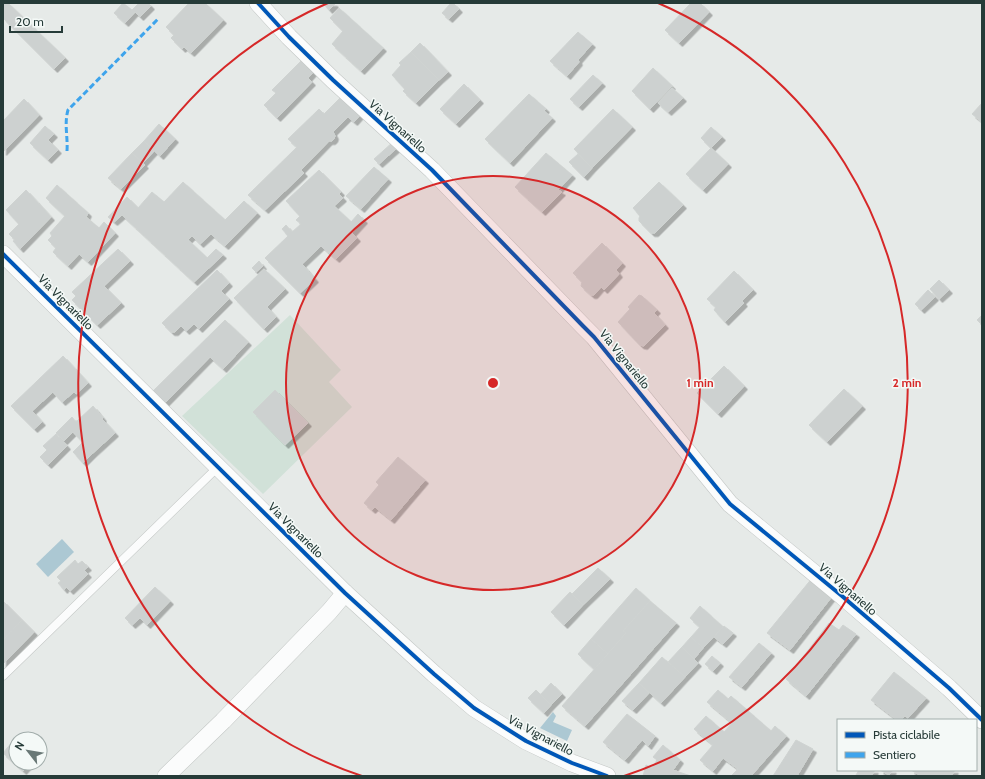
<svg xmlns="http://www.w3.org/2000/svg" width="985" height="779" font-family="Cabin,sans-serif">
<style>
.green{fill:#d1e1d8}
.water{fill:#acc8d3}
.building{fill:#cdd1d0;stroke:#cfd3d1;filter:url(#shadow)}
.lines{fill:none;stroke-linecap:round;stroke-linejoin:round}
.lane-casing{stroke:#c3c7c5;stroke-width:9}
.street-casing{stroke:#c3c7c5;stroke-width:18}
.lane{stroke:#fbfcfc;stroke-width:8}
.street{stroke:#fbfcfc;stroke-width:17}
.quiet{stroke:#3ea4ec;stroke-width:3;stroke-dasharray:6 3;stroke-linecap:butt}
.cycleway-casing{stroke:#f4f9f7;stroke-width:6}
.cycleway{stroke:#0057b8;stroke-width:4}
.ring{fill:none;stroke:#d62828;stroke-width:2}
.labels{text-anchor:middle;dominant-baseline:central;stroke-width:3;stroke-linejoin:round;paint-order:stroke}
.street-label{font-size:12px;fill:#263b38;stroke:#f4f9f7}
.centre{fill:#d62828;stroke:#f4f9f7;stroke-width:2}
.ring-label{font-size:12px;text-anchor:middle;font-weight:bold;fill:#d62828;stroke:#f4f9f7;stroke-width:3;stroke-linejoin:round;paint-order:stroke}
</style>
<defs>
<filter id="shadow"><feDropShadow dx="3.5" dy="3.5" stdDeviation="0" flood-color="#0004"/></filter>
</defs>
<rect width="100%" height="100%" fill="#e6eae8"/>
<polygon class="green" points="290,315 341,370 329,382 352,407 263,494 182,416"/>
<g class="water">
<polygon points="62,539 74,552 48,577 36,564"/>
<polygon points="553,712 556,716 553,722 572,730 567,741 540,728"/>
</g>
<g class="building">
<polygon points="3,3 8,3 65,58 54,69 3,18"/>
<polygon points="123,3 132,10 139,3 148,3 151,6 140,17 135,12 125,23 114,13"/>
<polygon points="189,3 205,3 223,20 191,53 184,47 182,49 171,38 174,35 166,27"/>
<polygon points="323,3 334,3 335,4 329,10"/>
<polygon points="451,3 453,3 459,9 449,19 442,13"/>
<polygon points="691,3 700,3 709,12 679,43 665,30"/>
<polygon points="339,8 383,48 361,71 332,44 343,31 330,18"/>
<polygon points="578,32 592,44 578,60 579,62 567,76 550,61"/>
<polygon points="420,43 448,72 439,80 411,52"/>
<polygon points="411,52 439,80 416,103 403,91 405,89 392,75 401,65 399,63"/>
<polygon points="304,58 316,69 308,78 312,82 277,118 264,105 276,93 272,90"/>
<polygon points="653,68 672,86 650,109 632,91"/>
<polygon points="593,75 602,83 579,107 570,99"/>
<polygon points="464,84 480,100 456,124 440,109"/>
<polygon points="672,88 683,98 668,112 658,103"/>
<polygon points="529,94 546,109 544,111 552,118 510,163 485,139"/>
<polygon points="343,95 362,113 354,122 348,117 333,132 335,136 334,139 332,141 329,141 301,170 304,173 265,210 248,195 297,147 288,139 319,109 324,114"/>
<polygon points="24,99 39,115 3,152 3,121"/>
<polygon points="982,103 982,122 972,114"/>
<polygon points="613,109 632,127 592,168 574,149"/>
<polygon points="159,124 175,139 160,156 144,141"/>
<polygon points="45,126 54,134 48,140 58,150 48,160 30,143"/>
<polygon points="711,127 722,137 711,148 701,138"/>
<polygon points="144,141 154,151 143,163 132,153"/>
<polygon points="393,142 398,147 379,164 374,159"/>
<polygon points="711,148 728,164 703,190 686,174"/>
<polygon points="132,153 145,165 121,189 108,178"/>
<polygon points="546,153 572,175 558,190 562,192 542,212 515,187"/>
<polygon points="578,154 592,168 584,177 569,162"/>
<polygon points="374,167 388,179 361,209 346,196"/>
<polygon points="319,170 341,192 339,194 343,198 334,206 351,222 358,214 364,220 352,233 357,238 336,259 321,246 302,264 315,279 300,293 265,258 288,236 282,229 286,225 292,232 301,224 296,220 300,216 286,201"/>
<polygon points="183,182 225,220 244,201 257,213 225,246 211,234 200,244 192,236 188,240 207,258 216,249 223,255 194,282 122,215 114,222 108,217 127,197 138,208 152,192 164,202"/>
<polygon points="659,182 683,205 655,233 651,233 639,221 639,218 640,216 633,208"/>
<polygon points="57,185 88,213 86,217 99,228 104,222 115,233 88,262 79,254 68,266 53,252 56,248 48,240 52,236 50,233 65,216 46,198"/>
<polygon points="26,190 51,217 20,249 13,241 15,240 9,234 19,224 6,210"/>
<polygon points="602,243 622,263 616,270 619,274 604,290 601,287 594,295 591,295 581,286 582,282 573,273"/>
<polygon points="118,249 130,261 104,286 121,303 97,325 72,300 76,296 72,292"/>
<polygon points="259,261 263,266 256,272 252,268"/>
<polygon points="264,269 285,289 267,307 276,317 264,329 234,298"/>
<polygon points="217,270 229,283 221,291 229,299 199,329 194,324 186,331 181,326 175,332 171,332 162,323"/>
<polygon points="734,271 753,290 742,301 744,303 725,322 714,310 716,307 707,299"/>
<polygon points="939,280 949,290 939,299 930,289"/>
<polygon points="928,290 935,297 921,310 915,304"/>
<polygon points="639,295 642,296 657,310 654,313 665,325 644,346 640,345 618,322 630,309 628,307"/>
<polygon points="982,315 982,325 977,320"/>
<polygon points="225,320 248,342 223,369 210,357 163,405 151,393"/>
<polygon points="63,356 88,383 76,394 74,392 62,402 53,392 32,411 42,422 34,429 11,406"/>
<polygon points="724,366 744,386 718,414 697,393"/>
<polygon points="844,389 862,406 827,442 809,425"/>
<polygon points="275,390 308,423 285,445 253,412"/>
<polygon points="93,406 103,418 102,419 115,433 93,453 73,432 64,441 56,433 72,417 76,422"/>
<polygon points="56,434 67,446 48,465 40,457 47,450 43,446"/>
<polygon points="83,442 93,453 83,463 73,452"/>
<polygon points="398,457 425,480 391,520 375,507 372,510 364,503 379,485 376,482"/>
<polygon points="75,560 78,564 82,561 88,567 84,570 88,574 70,591 66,587 64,590 58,583 61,581 57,577"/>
<polygon points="598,568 610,579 583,605 572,594"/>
<polygon points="813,577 834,594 790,650 767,633"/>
<polygon points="155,587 170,601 147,625 140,618 132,625 125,618"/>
<polygon points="636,588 650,601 623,631 626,633 608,654 591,639"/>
<polygon points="570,592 583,605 564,625 551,612"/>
<polygon points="3,601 22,620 3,640"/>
<polygon points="650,601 676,623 585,726 562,706 626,633 623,631"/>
<polygon points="700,606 723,627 703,648 691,637 700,627 690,618"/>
<polygon points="22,620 34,632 3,664 3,640"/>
<polygon points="829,623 839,630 843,625 856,634 806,696 786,679"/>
<polygon points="724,626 733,633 723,644 714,637"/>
<polygon points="691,637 703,648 694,659 682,647"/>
<polygon points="591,639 608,654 594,669 578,654"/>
<polygon points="759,643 771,653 742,687 729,677"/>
<polygon points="682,647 698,663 685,677 668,662"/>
<polygon points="712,656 720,663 713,671 705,664"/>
<polygon points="662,657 685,677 661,703 639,683"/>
<polygon points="894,672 926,698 908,718 905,716 901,720 897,720 871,700"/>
<polygon points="551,683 562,694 551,705 540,695"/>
<polygon points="639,683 649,693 633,710 622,701"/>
<polygon points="536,690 551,705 544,713 528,698"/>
<polygon points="718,690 728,699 731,696 771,731 775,726 786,736 751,776 731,776 738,769 723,758 713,771 700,760 713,745 694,729 706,716 724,732 732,723 707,702"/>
<polygon points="627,714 655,736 648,746 642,740 625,760 603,742"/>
<polygon points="796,740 813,749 797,776 773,776"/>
<polygon points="13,741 16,744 16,763 30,763 23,771 3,753"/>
<polygon points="663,745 680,760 673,770 691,776 643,776 646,765 652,768 657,760 653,757"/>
<polygon points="859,770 875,770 871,776 859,776 856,775"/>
<polygon points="880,770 893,770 889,775"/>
<polygon points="911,770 955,770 951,776 921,776"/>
</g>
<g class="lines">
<defs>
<polyline id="lane" points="3,676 218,467"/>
<g id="street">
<polyline points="258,3 289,37 333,80 432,170 583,326 594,337 730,504 842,596 949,688 982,720"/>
<polyline points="3,254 345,593 434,674 474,708 526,741 572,763 607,776"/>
<polyline points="166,776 223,721 329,612 345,593"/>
</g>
</defs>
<use href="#lane" class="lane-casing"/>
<use href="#street" class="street-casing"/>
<use href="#lane" class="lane"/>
<use href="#street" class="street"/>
<path class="quiet" d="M67 151C68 137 64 124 68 110L158 19"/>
<defs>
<g id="cycleway">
<polyline points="258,3 289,37 333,80 432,170 583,326 594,337 730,504 842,596 949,688 982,720"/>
<polyline points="3,254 345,593 434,674 474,708 526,741 572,763 607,776"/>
</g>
</defs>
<use href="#cycleway" class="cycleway-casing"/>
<use href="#cycleway" class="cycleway"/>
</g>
<circle cx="493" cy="383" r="207" fill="#d62828" fill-opacity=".12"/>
<g class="ring">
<circle cx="493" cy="383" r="207"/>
<path d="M362 776A414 414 0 0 1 328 3M658 3A414 414 0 0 1 624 776"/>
</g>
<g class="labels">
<g class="street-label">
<text transform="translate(398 126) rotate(42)">Via Vignariello</text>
<text transform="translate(66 302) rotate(45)">Via Vignariello</text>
<text transform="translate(625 359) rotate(51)">Via Vignariello</text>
<text transform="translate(296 530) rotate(45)">Via Vignariello</text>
<text transform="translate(848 589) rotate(41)">Via Vignariello</text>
<text transform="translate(541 735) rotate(28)">Via Vignariello</text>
</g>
</g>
<circle cx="493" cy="383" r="6" class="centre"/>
<g class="ring-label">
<text x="700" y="387">1 min</text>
<text x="907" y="387">2 min</text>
</g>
<rect width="985" height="779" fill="none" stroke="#263b38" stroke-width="8"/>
<rect x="837" y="719" width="140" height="52" fill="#f4f9f7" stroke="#a2adab"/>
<rect x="845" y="732" width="20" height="6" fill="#0057b8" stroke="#a2adab"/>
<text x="873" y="739" font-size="12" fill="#263b38">Pista ciclabile</text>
<rect x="845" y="752" width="20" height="6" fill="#3ea4ec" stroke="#a2adab"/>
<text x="873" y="759" font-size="12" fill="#263b38">Sentiero</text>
<g transform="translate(28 751) rotate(301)"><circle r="19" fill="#f4f9f7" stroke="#a2adab"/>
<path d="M0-3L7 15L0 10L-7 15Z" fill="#697876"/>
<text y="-6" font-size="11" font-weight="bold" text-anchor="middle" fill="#263b38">N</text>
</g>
<path d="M10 26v6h52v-6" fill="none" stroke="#263b38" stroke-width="2"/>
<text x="16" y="26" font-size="12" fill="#263b38" stroke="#f4f9f7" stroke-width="3" paint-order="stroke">20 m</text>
</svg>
